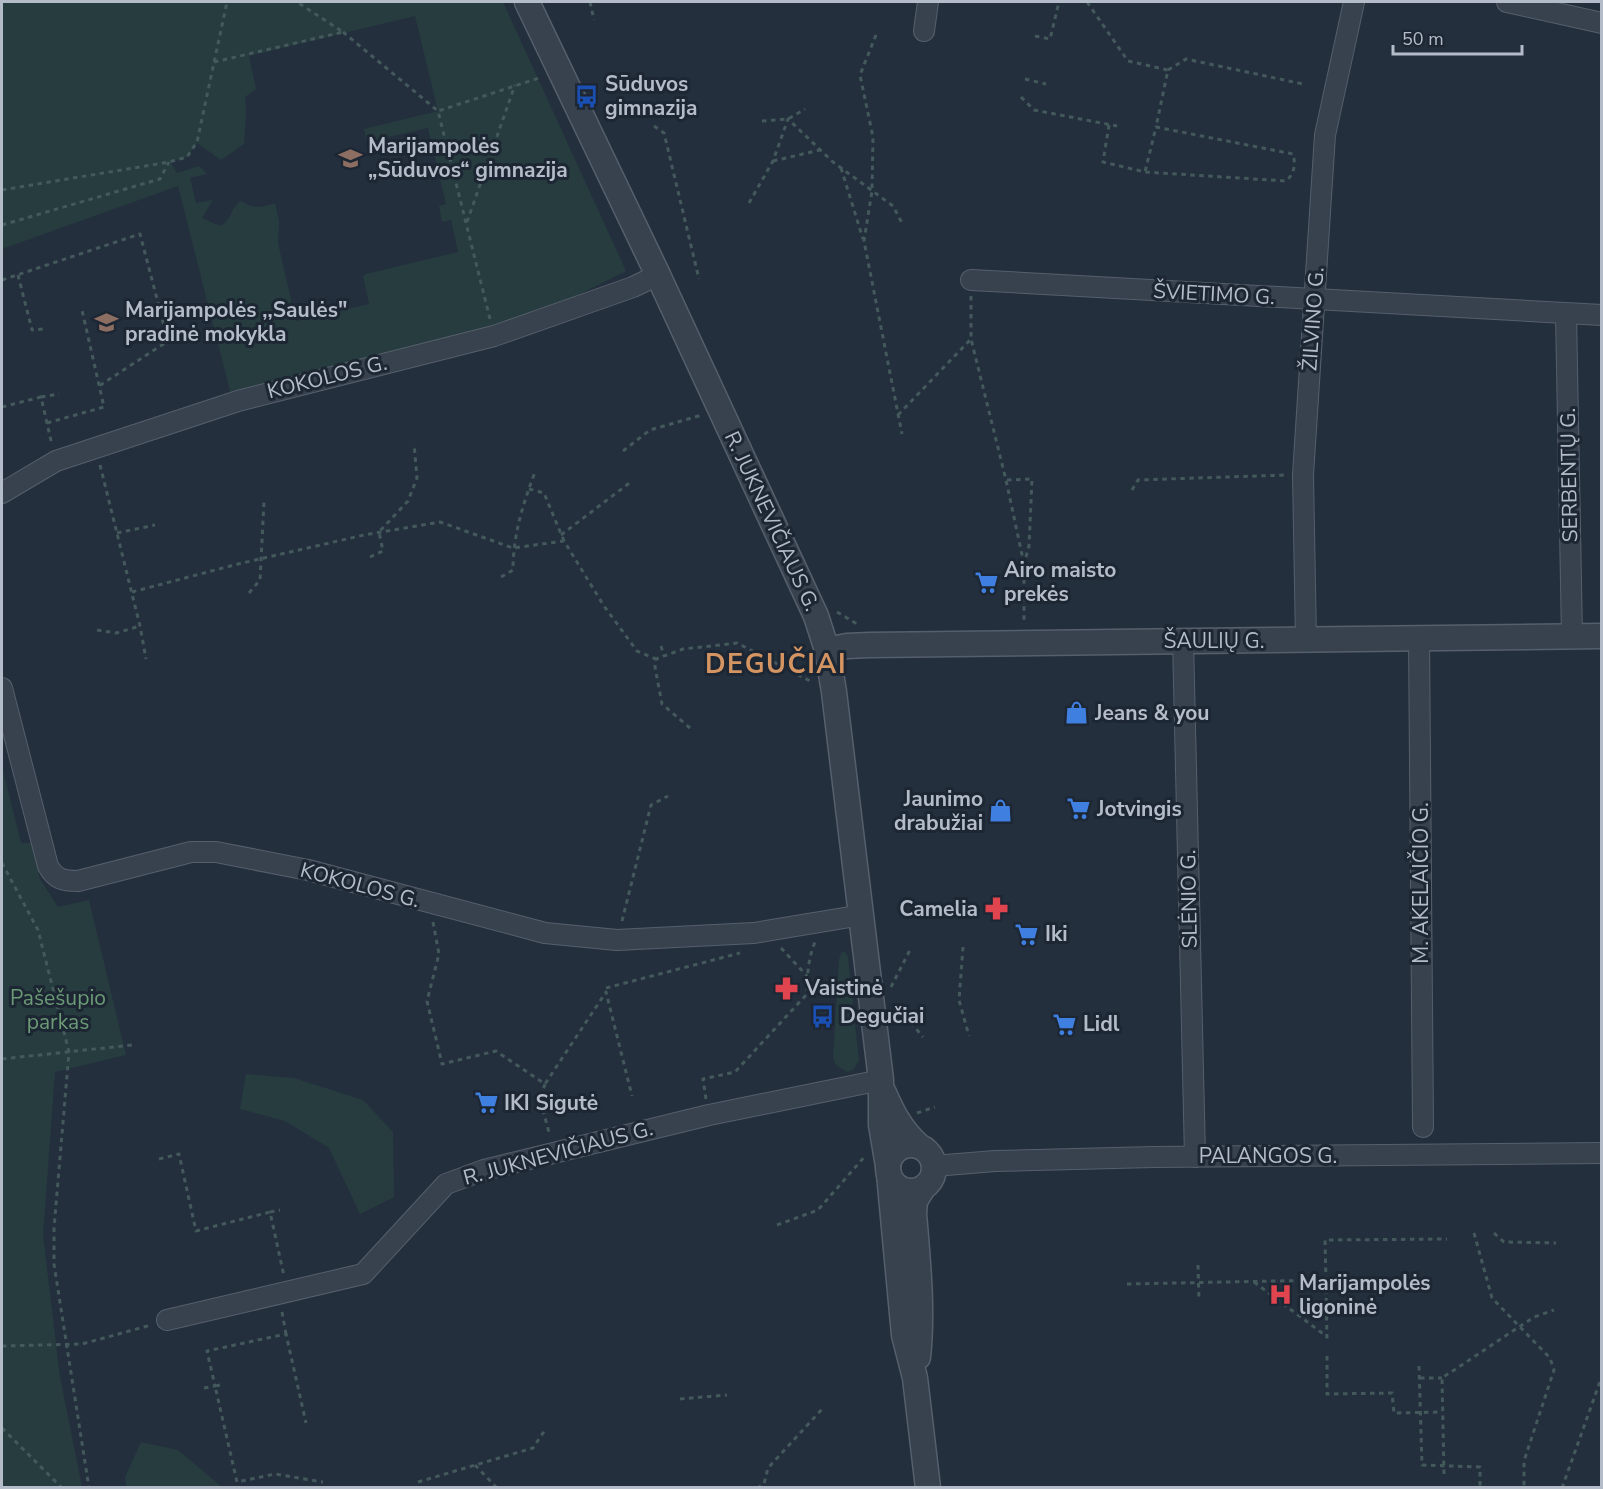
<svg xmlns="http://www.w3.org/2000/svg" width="1603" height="1489" font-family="'Nunito Sans',sans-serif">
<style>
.green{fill:#263c3f;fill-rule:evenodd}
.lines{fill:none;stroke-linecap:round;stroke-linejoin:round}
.minor-casing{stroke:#565f6c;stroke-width:22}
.tertiary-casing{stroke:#565f6c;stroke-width:27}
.path{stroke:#44595c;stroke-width:3;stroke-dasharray:4.5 4.5;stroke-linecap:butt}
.minor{stroke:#38414e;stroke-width:20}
.tertiary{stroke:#38414e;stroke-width:24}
.labels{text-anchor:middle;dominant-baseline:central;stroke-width:6;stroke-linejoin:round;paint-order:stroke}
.poi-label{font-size:21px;font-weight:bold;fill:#b4bcc9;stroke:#1d2633;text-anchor:start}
.street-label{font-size:21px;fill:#b4bcc9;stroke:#1d2633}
.park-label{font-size:21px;fill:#6b9a76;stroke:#1d2633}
.district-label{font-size:27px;font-weight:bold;letter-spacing:1.5px;fill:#d59563;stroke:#1d2633}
</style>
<rect width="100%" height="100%" fill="#242f3e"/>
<g class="green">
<path d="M2 2H503L626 271 504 332 231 395 178 186 2 249ZM415 16 438 111 364 129 367 142 428 128 446 204 439 206 442 222 451 220 458 252 366 274 363 276 369 304 296 321 278 243 279 221 275 203C262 208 253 209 241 201 228 211 233 219 220 226L202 218 213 200 196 203 190 178 207 174 199 166 177 173 170 162 187 157 197 143 221 160 244 144 246 113 245 97 256 89 249 56Z"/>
<polygon points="2,767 21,843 31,843 40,879 58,907 89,900 126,1055 55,1072 43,1235 60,1377 82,1487 2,1487"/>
<polygon points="844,951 848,957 859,1061 853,1070 847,1072 836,1065 833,1058 839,960 841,954"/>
<polygon points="246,1074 294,1078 363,1100 393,1132 394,1197 360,1214 329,1148 285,1121 240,1109"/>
<polygon points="141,1442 178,1450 222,1487 126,1487 125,1477"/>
</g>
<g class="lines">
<defs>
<g id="minor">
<polyline points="1507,2 1602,23"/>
<polyline points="924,31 928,2"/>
<polyline points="971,280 1602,315"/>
<polyline points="1566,313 1572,637"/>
<polyline points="2,493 56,461 238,401 494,336 633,287 658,275"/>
<polyline points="1419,639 1423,1127"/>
<polyline points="1183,640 1195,1157"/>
<polyline points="1306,641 1303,475 1325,135 1354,2"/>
<path d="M2 688 48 866C55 879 63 881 78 881L191 852H216L308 870 545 933 617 940 754 933 862 915"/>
<polyline points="934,1166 995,1161 1154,1157 1602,1153"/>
<polyline points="167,1320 363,1274 446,1184 484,1170 709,1115 881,1080"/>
</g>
<g id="tertiary">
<polyline points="527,2 658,275 816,616 827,650 834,692 881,1080 881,1125 888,1166"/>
<polyline points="827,650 847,646 870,645 1602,636"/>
<path d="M884 1093C893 1114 902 1131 919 1146"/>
<circle cx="911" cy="1168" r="23"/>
<polyline points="889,1174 904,1335 915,1378 928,1488"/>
<path d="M918 1357C923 1310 918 1261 914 1214L915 1201 923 1188"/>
</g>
</defs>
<use href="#minor" class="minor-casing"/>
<use href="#tertiary" class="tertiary-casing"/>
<g class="path">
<polyline points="590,2 594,20"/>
<polyline points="1087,2 1128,61 1168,70 1156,127"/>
<polyline points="343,32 438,111"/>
<polyline points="876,35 860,75 873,137 872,191 864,241 902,434"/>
<polyline points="1035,36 1050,39 1059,2"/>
<polyline points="214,62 343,32 297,2"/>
<polyline points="1168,70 1186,59 1303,84"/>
<polyline points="1025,79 1046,84"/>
<polyline points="1021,97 1034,110 1117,126"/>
<polyline points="762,121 788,119 805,109"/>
<path d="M1109 125 1103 162 1145 172 1286 181C1294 174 1296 165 1293 154L1156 127 1145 172"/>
<polyline points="654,126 664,133 699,279"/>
<polyline points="773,161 820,150"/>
<polyline points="841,168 863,239"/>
<polyline points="2,190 169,162 187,157 197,142 227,2"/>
<polyline points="749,203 773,161 788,119 833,162 893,206 902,223"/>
<polyline points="467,222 515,85"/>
<polyline points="2,225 160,179 169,162"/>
<polyline points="18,275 32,330 43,329"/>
<polyline points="2,280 140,234 168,341 99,386"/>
<polyline points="971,296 971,339 1006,480 1024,564"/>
<polyline points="490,319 438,111 539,78 538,76"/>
<polyline points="41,397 59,394"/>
<polyline points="2,407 41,397 52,445"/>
<polyline points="898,415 971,339"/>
<polyline points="47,423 104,407 82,310"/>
<polyline points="623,451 650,430 702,415"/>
<polyline points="100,465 140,626 146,659"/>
<polyline points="1007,480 1032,479 1029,546 1024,564 1024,623"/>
<polyline points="529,489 544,493 564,541"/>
<polyline points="1132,490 1138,480 1286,475"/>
<polyline points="117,533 155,525"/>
<polyline points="561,535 632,481"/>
<polyline points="370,557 383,551 379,532 408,501 417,478 414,444"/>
<path d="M501 577 513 570C513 535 523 504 535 472"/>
<polyline points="132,592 238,564 364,535 440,522 513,548 564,541 604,606 637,651 656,659"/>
<polyline points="249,593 260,580 264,501"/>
<polyline points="837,612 857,624"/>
<polyline points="97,630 116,633 140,626"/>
<polyline points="661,646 664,656"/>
<polyline points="690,728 662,704 655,667 656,659 683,649 737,643 812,682"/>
<polyline points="2,863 38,930 69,1052 54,1228 54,1264 89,1488"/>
<polyline points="622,921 651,805 668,796"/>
<polyline points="433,922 439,954 427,1001 442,1064 496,1051 545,1084 606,992 632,1096"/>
<polyline points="963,947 959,1000 969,1036"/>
<polyline points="781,948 807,976"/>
<polyline points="891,987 911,948"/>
<polyline points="606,988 740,953"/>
<polyline points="894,1015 913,1025 923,1037"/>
<polyline points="2,1059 132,1045"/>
<polyline points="545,1084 540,1099 550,1136"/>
<path d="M706 1099 703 1079 735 1072 807 994C807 976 808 959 815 942"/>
<polyline points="917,1113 935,1107"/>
<polyline points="159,1159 179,1154 196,1231 270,1212 284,1276"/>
<polyline points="270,1212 280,1210"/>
<polyline points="777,1225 818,1210 866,1155"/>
<polyline points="1474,1233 1492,1298 1550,1358 1554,1370 1524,1461 1524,1488"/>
<polyline points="1494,1233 1504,1242 1556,1243"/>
<polyline points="1198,1265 1199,1301"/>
<polyline points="1326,1280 1327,1343"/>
<polyline points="1254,1282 1326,1336"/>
<polyline points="1127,1284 1326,1280 1325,1240 1447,1239"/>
<polyline points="282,1312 286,1334"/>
<polyline points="2,1346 82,1344 151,1325"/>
<polyline points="1327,1356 1327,1394 1392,1393 1394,1413 1442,1412"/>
<polyline points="1419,1366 1422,1465 1480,1467 1480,1488"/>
<polyline points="1420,1378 1442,1378"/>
<polyline points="220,1385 215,1386 237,1482 275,1474 323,1482"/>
<polyline points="204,1388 215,1386 207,1351 286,1334 306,1423"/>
<polyline points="680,1399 727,1395"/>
<polyline points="2,1428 62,1488"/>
<polyline points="475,1465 497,1488"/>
<polyline points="1444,1474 1442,1378 1534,1317 1554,1310"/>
<polyline points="418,1482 533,1448 545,1430"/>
<polyline points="757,1488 764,1484 768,1468 823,1408"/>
<polyline points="1562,1488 1602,1376"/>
</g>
<use href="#minor" class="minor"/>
<use href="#tertiary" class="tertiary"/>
</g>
<defs>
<symbol id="bus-bare" viewBox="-9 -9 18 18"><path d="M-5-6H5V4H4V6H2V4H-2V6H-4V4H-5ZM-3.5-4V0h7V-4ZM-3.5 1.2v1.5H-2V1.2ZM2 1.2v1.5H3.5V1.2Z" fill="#1a4fb4" stroke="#1d2633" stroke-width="2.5" paint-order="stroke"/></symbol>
<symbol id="school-bare" viewBox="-9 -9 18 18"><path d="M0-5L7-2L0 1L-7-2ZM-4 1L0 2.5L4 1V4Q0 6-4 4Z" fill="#8d6e63" stroke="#1d2633" stroke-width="2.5" paint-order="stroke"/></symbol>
<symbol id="supermarket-bare" viewBox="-9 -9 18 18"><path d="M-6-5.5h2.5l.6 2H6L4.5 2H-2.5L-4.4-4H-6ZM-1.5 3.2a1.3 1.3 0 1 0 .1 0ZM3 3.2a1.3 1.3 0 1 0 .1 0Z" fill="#3f7fe0" stroke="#1d2633" stroke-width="2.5" paint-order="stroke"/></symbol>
<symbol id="shop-bare" viewBox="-9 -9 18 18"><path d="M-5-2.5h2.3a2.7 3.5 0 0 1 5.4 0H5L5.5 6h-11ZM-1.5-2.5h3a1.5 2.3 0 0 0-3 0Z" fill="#3f7fe0" stroke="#1d2633" stroke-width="2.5" paint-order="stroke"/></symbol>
<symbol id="pharmacy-bare" viewBox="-9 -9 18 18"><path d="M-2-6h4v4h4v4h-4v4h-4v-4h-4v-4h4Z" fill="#e0444e" stroke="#1d2633" stroke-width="2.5" paint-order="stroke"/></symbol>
<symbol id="hospital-bare" viewBox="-9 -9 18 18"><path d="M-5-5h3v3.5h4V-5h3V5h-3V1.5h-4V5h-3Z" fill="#e0444e" stroke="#1d2633" stroke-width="2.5" paint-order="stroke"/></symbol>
</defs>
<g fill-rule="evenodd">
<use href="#bus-bare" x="570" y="80" width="33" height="33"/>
<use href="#school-bare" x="334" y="142" width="33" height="33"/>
<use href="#school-bare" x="90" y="306" width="33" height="33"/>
<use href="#supermarket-bare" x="970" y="566" width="33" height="33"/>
<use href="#shop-bare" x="1060" y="696" width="33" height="33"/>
<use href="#supermarket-bare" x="1062" y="792" width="33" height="33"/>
<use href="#shop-bare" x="984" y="794" width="33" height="33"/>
<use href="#pharmacy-bare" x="980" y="892" width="33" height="33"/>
<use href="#supermarket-bare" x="1010" y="918" width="33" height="33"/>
<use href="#pharmacy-bare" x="770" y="972" width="33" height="33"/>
<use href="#bus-bare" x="806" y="1000" width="33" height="33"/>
<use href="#supermarket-bare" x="1048" y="1008" width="33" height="33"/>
<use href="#supermarket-bare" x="470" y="1086" width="33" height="33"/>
<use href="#hospital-bare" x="1264" y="1278" width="33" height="33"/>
</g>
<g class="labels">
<g class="poi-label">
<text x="605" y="84">Sūduvos<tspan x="605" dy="24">gimnazija</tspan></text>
<text x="368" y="146">Marijampolės<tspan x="368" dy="24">„Sūduvos“ gimnazija</tspan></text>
<text x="125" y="310">Marijampolės ,,Saulės"<tspan x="125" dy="24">pradinė mokykla</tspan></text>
<text x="1004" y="570">Airo maisto<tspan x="1004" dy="24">prekės</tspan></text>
<text x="1095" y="713">Jeans &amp; you</text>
<text x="983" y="799" text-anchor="end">Jaunimo<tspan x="983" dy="24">drabužiai</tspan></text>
<text x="1097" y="809">Jotvingis</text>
<text x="978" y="909" text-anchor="end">Camelia</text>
<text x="1045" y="934">Iki</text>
<text x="805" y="988">Vaistinė</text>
<text x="840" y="1016">Degučiai</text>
<text x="1083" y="1024">Lidl</text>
<text x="504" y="1103">IKI Sigutė</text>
<text x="1299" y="1283">Marijampolės<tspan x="1299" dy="24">ligoninė</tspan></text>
</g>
<g class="street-label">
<text transform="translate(1214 294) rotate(3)">ŠVIETIMO G.</text>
<text transform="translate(1313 319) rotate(-86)">ŽILVINO G.</text>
<text transform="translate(327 377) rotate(-14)">KOKOLOS G.</text>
<text transform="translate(1569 475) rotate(-91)">SERBENTŲ G.</text>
<text transform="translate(772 521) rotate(65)">R. JUKNEVIČIAUS G.</text>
<text x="1214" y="641">ŠAULIŲ G.</text>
<text transform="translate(1421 883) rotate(-90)">M. AKELAIČIO G.</text>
<text transform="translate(360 885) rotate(15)">KOKOLOS G.</text>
<text transform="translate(1189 899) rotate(-91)">SLĖNIO G.</text>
<text transform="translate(558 1153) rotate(-15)">R. JUKNEVIČIAUS G.</text>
<text x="1268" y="1156">PALANGOS G.</text>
</g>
<g class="park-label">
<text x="58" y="998">Pašešupio<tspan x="58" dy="24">parkas</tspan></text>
</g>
<g class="district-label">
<text x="776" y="664">DEGUČIAI</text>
</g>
</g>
<rect width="1603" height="1489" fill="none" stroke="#b4bcc9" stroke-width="6"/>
<path d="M1393 45v9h129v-9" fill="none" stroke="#b4bcc9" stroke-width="3"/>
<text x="1402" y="45" font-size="18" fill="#b4bcc9" stroke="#1d2633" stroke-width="4.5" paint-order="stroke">50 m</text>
</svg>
